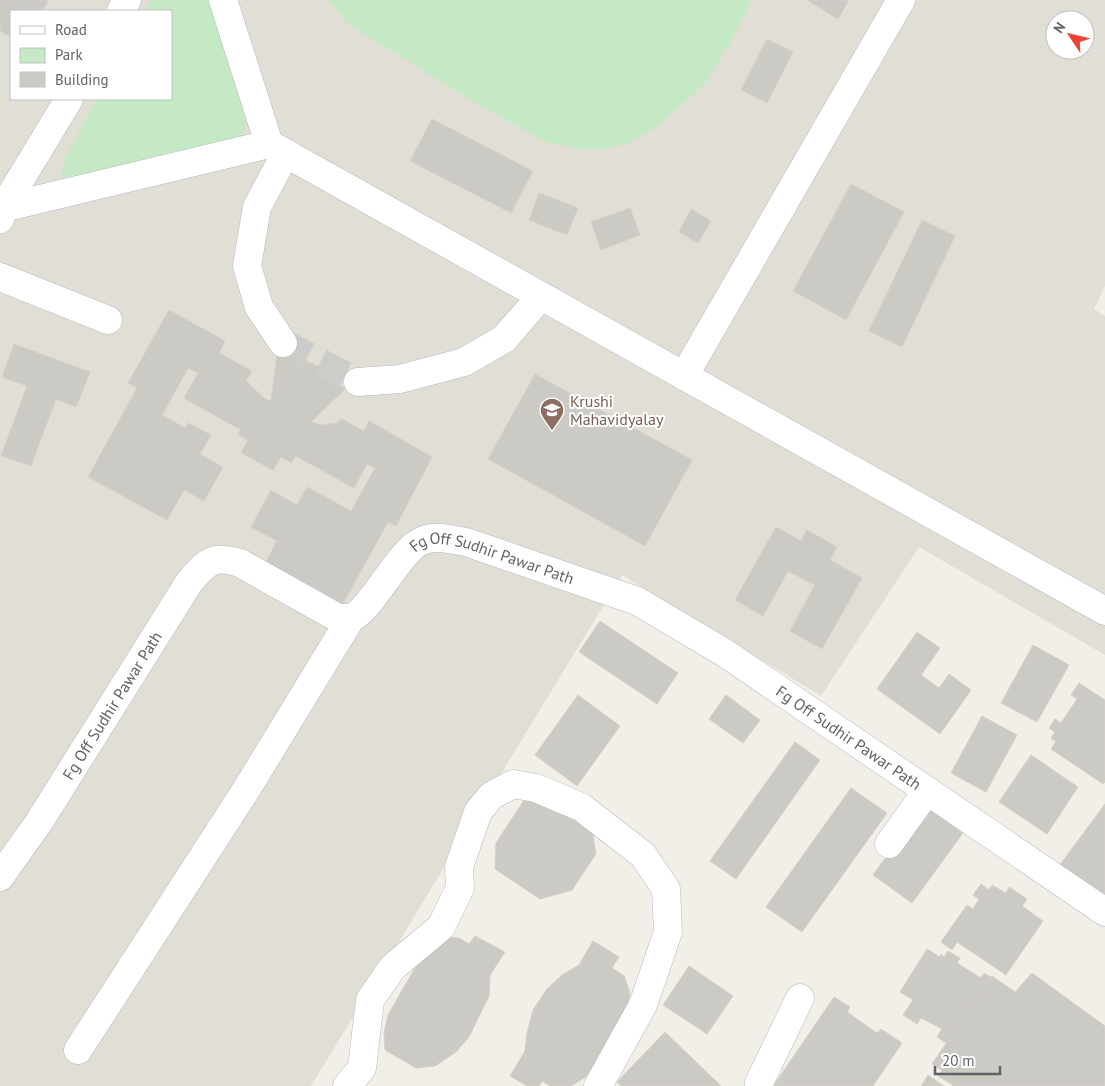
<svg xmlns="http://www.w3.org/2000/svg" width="1105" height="1086" font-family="'PT Sans',sans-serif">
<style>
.education{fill:#e1ded6;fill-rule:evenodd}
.green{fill:#c5e8c5}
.building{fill:#cccac5;stroke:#d6d1c6}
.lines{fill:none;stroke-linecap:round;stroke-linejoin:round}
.minor-tunnel{stroke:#ccccc8;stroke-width:28;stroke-dasharray:28 14;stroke-linecap:butt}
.minor-casing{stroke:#b5b8bc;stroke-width:29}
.minor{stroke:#fff;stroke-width:28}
.labels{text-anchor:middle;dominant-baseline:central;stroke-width:4;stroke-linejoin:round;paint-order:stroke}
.education-label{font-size:16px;fill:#785e54;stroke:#fff;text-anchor:start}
.street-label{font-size:16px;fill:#5f6368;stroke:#fff}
</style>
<rect width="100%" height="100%" fill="#f1efe8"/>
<path class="education" d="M0 0H1105V286L1094 309 1105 316V655L919 547 821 696 622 575 311 1086H0ZM11 11H171V99H11ZM1055 20H1085V50H1055Z"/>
<g class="green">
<polygon points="151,0 210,0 246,123 243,136 232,150 68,181 61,173 64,160 97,99 171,99 171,11 145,11"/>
<polygon points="328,0 751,0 733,38 707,81 662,123 630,143 598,150 579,149 545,142 471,100 349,25"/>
</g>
<g class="building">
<polygon points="0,0 49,0 42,11 11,11 11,37 0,31"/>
<polygon points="807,0 849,0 838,19"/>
<polygon points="767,39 793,52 767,103 741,90"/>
<polygon points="432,119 533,171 511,213 410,161"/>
<polygon points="851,184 904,212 846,320 793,291"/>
<polygon points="539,193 578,208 567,235 529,220"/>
<polygon points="630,208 640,235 601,250 591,222"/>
<polygon points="691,209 711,221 698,243 679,232"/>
<polygon points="922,220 955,236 902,347 869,331"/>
<polygon points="169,310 225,341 219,353 252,371 246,381 265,399 271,401 277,354 303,359 317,366 345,389 311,422 322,425 336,423 342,419 364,431 369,421 432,457 396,526 388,522 340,609 263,567 277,541 251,527 271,490 297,505 307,487 351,511 375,468 367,464 354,488 296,456 291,463 281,457 273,470 241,453 248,440 238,435 241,430 184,398 198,373 188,368 162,415 185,428 188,423 211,435 200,454 223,467 204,501 184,490 167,520 88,477 137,388 128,383"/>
<polygon points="14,344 90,372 76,407 56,399 31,466 1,456 27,386 2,377"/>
<polygon points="535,374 692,460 645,546 488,459"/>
<polygon points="776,527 801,541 807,530 837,547 830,560 862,578 822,649 790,631 815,585 788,571 763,616 735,600"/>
<polygon points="600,621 678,673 657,704 579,652"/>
<polygon points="917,632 940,648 921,675 939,688 949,674 971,690 940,734 877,689"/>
<polygon points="1033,645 1069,665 1037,722 1001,703"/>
<polygon points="1079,683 1105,700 1105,782 1103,784 1051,749 1056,742 1051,738 1055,732 1049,728 1055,719 1061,723 1077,699 1071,695"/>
<polygon points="578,695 620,726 577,786 535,755"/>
<polygon points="726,695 760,720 743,743 709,719"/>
<polygon points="982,716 1017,735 986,792 951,773"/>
<polygon points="795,742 820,760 736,879 710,861"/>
<polygon points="1031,755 1078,787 1047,834 999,802"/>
<polygon points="851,788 887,813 802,932 766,907"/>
<polygon points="528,794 591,824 596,854 572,890 540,899 495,869 496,843"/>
<polygon points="1105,804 1105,900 1059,866"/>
<polygon points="924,805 963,833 912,903 873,875"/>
<polygon points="981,884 989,890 992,885 1006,893 1009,887 1027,899 1022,906 1043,921 1006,975 957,942 952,950 941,942 967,905 973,909 979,899 973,895"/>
<polygon points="475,936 505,952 490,975 489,996 469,1037 456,1052 435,1066 416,1068 385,1050 384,1033 388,1015 423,954 449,937 459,938 469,944"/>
<polygon points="593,941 619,957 612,968 624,976 630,993 626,1016 589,1075 571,1086 550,1086 542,1081 539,1086 527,1086 510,1076 525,1051 527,1033 533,1010 547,989 562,975 579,965"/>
<polygon points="927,949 940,957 941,954 944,957 948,951 960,958 957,963 981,978 984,973 994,979 990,986 1001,993 962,1053 937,1037 942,1029 921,1018 917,1024 903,1015 913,1000 900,992"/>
<polygon points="689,966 733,996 707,1034 663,1005"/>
<polygon points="1032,973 1105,1026 1105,1086 952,1086 953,1085 938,1076 942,1070 932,1064 992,976 1015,992"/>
<polygon points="834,997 850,1007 847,1012 877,1033 881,1029 902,1043 873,1086 776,1086 774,1085"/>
<polygon points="665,1032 721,1086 621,1086 617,1082"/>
<polygon points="928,1075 944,1086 921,1086"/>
</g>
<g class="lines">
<polyline class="minor-tunnel" points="283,343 358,382"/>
<defs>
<g id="minor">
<polyline points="223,0 269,144"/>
<polyline points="121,11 127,0"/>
<polyline points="0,207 3,208 269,144 1105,611"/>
<polyline points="0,219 3,208 69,99"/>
<polyline points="0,277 108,320"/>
<polyline points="283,343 259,307 247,266 257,207 286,153"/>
<polyline points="684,376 901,0"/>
<polyline points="358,382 400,379 464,362 504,339 541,296"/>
<polyline points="889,844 927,791"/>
<path id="s1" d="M0 877 39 822 190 581C208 561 212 555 240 563L338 618C342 618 346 618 350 618 371 613 399 548 424 540 437 535 452 540 466 542L637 601 725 653 1105 912"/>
<polyline points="78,1050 246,790 351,618"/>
<polyline points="347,1086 362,1068 370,1000 393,967 441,927 460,888 459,867 478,812 491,796 513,784 536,788 581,807 643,855 666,889 668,932 643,1005 598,1086"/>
<polyline points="759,1086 759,1083 800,998"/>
</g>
</defs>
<use href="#minor" class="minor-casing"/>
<use href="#minor" class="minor"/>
</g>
<defs>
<symbol id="university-pin" viewBox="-11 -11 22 30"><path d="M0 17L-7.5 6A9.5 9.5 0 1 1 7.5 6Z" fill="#8d6e63" stroke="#fff"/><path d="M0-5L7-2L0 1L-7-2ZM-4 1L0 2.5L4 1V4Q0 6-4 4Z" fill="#fff"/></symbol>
</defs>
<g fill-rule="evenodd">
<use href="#university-pin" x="538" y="396" width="28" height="38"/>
</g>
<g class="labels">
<g class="education-label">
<text x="570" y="401">Krushi<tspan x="570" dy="18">Mahavidyalay</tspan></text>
</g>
<g class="street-label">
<text stroke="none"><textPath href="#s1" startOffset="714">Fg Off Sudhir Pawar Path</textPath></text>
<text stroke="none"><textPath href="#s1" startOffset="205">Fg Off Sudhir Pawar Path</textPath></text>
<text stroke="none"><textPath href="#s1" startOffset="1119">Fg Off Sudhir Pawar Path</textPath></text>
</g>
</g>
<rect x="10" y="10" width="162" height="90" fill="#ffffff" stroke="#bfc1c3"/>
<rect x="20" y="26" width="25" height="8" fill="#ffffff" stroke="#bfc1c3"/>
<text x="55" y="35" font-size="15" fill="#5f6368">Road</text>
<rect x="20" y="48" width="25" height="15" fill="#c5e8c5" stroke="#bfc1c3"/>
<text x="55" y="60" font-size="15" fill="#5f6368">Park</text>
<rect x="20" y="72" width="25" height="15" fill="#cccac5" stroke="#bfc1c3"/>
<text x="55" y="85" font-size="15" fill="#5f6368">Building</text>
<g transform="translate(1070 35) rotate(305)"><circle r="24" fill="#ffffff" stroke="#bfc1c3"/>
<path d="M0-4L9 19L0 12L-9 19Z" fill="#ea4335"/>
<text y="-8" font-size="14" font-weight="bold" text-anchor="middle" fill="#5f6368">N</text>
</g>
<path d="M935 1066v8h65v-8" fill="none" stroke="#5f6368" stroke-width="2.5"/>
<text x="942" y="1066" font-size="15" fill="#5f6368" stroke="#ffffff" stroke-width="4" paint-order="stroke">20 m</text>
</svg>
